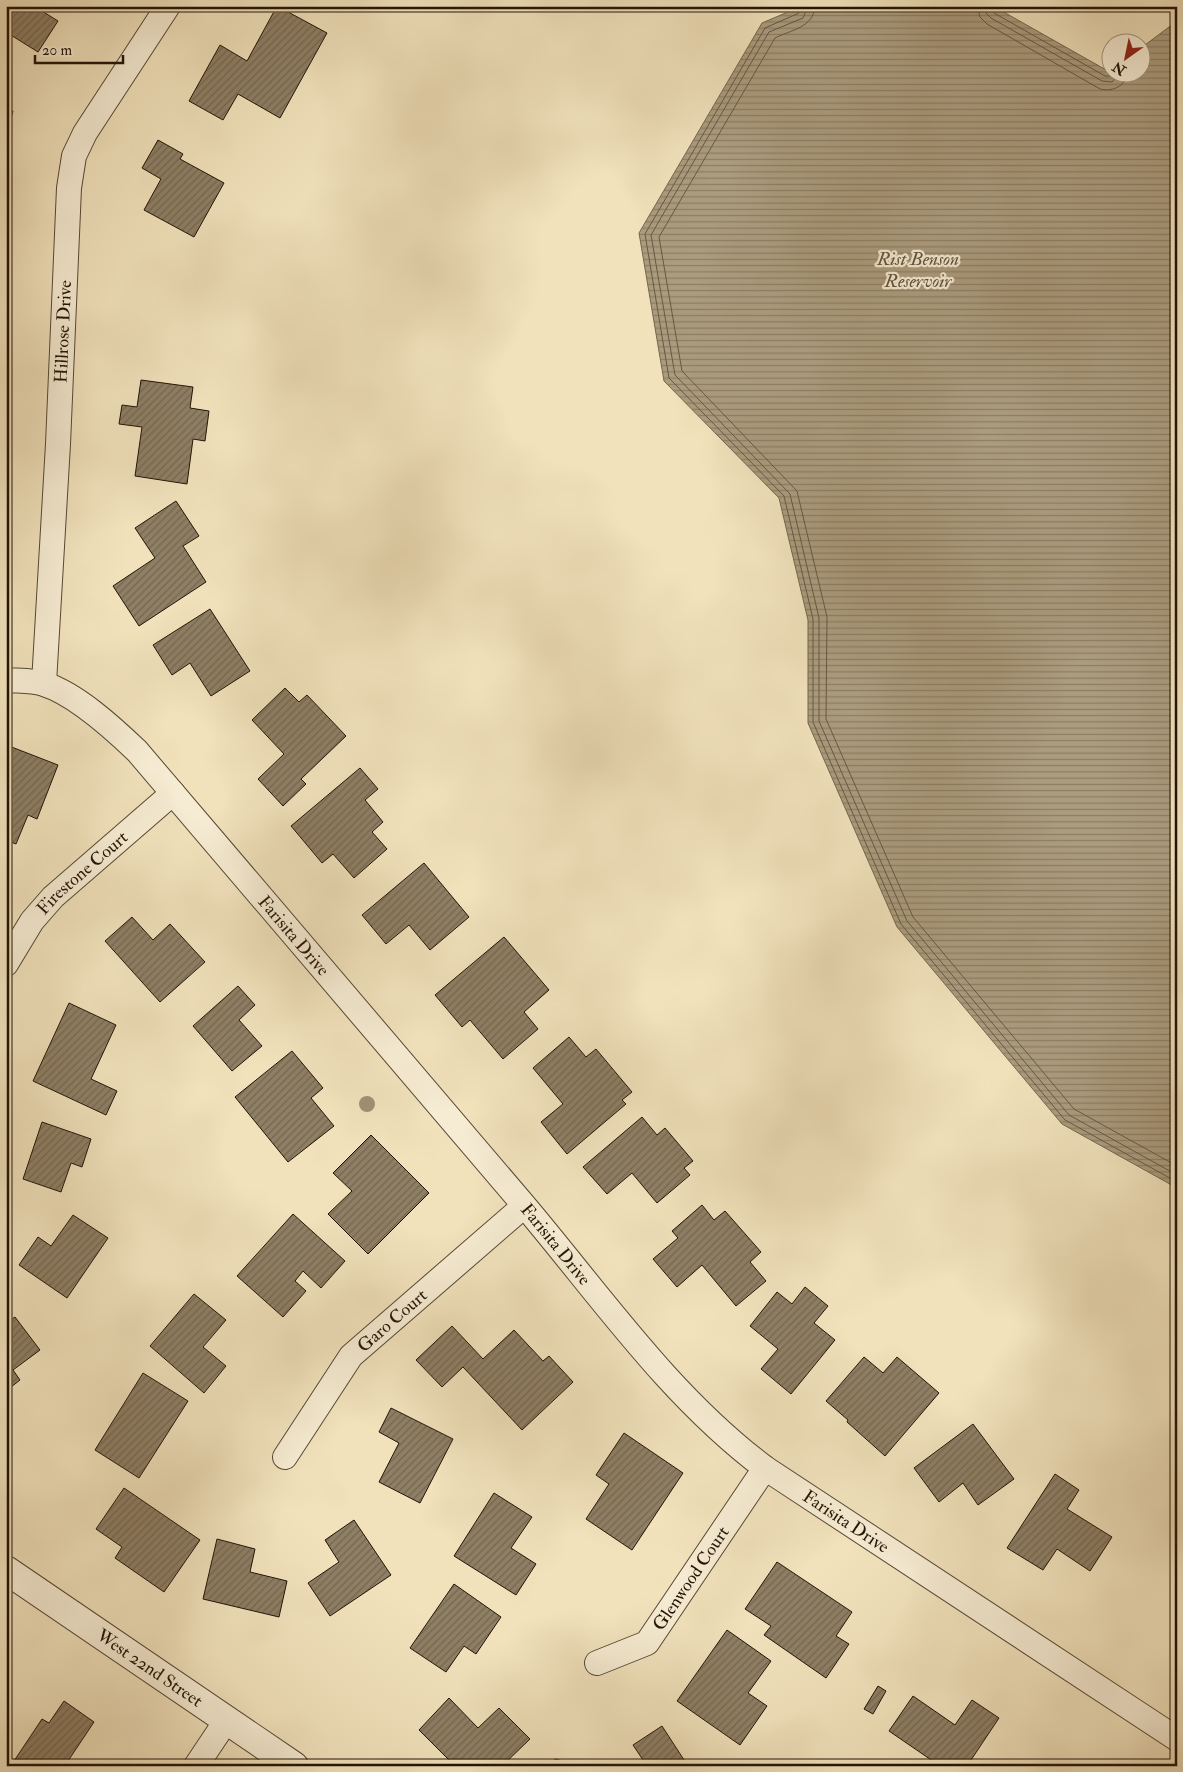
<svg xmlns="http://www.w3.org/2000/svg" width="1183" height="1772" font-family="'IM FELL Double Pica',serif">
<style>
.water{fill:url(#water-rules);stroke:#74664e}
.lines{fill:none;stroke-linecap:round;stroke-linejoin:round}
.shore{stroke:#665842;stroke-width:1}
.building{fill:url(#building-hatch);stroke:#221406}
.minor-casing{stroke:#564834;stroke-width:26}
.tertiary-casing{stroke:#564834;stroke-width:30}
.minor{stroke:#f6ecd3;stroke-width:24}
.tertiary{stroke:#f6ecd3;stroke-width:28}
.tree{fill:#a09275}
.labels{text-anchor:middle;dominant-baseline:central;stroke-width:4.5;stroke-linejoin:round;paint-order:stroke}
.street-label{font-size:18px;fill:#221406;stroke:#f6ecd3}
.water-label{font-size:19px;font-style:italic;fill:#60513c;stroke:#f6ecd3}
</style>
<defs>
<pattern id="water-rules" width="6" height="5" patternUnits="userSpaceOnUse" patternTransform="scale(1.25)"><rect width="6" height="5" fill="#ab9c7e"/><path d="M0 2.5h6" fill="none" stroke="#8b7e65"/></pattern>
<pattern id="building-hatch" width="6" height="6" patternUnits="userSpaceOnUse" patternTransform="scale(1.25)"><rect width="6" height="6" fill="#8e7f65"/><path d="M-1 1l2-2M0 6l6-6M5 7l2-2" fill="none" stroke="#746751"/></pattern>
</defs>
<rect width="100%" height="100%" fill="#f1e2bc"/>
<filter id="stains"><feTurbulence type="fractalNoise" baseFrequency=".004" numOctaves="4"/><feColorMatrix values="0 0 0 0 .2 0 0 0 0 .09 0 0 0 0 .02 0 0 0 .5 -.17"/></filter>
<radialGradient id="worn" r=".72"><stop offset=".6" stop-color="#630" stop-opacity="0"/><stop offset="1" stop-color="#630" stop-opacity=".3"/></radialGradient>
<polygon class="water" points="802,6 993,6 1108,71 1110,70 1110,72 1140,72 1141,48 1177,21 1177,1188 1062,1124 897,927 808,723 808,620 779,498 664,381 639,233 762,23"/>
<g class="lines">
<g class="shore">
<polyline points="802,6 799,13 765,28 645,234 669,378 784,496 813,619 813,722 901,924 1065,1120 1177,1182"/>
<polyline points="808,6 803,18 769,32 651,235 675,375 790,494 819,618 819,721 907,921 1069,1115 1177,1175"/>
<path d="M815 6C814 28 790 30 775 38L659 237 682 371 797 491 827 617 826 719 913 917 1074 1109 1177 1166"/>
<path d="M977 6 980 17 987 24 1100 89C1114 92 1125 86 1129 72"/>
<polyline points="985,6 986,13 991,18 1102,81 1112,82 1121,72"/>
<polyline points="991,6 994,13 1105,76 1110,76 1114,72"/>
</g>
</g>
<g class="building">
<polygon points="6,6 34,6 58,21 38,52 6,32"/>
<polygon points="277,6 327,33 280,118 238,94 223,120 189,101 220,45 247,61"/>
<polygon points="6,109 13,111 6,138"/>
<polygon points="158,140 183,154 180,159 224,183 194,237 144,210 161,179 142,168"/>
<polygon points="141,380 193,387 190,408 209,411 205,441 193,439 187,484 135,476 142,427 119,424 122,405 137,407"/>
<polygon points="176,501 199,536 183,546 206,582 139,626 113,586 155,558 135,528"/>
<polygon points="210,609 250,671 211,696 190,663 172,675 153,645"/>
<polygon points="285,688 299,702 307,695 346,736 301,779 306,784 283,806 258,779 284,754 252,720"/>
<polygon points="9,746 58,765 37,819 28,815 16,844 6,840 6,755"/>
<polygon points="360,768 378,789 365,800 383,822 372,832 387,849 354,878 333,854 322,863 291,826"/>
<polygon points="424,863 469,917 430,950 409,925 386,944 362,915"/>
<polygon points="132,917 153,940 170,924 205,962 160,1002 105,941"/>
<polygon points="504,937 549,990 524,1012 538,1029 503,1059 470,1020 462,1027 435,995"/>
<polygon points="238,986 255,1005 239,1020 262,1046 232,1071 193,1026"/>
<polygon points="69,1003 116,1025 91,1079 117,1091 106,1115 33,1081"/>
<polygon points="569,1037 586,1057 596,1049 632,1092 622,1100 626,1104 567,1154 541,1122 563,1104 533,1068"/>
<polygon points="292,1051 323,1088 311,1098 334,1126 288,1162 235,1097"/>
<polygon points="642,1117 657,1135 665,1128 693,1161 684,1168 690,1175 657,1203 632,1173 607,1194 583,1167"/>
<polygon points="42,1122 91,1139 82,1167 71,1163 61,1192 23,1179"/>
<polygon points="371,1135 429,1193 368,1254 328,1214 352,1191 333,1173"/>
<polygon points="702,1205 714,1220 725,1211 761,1252 750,1262 766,1281 736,1306 702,1265 677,1287 653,1259 678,1238 672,1231"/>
<polygon points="293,1214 345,1261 321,1288 303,1271 295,1281 306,1291 283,1317 237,1276"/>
<polygon points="73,1215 108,1238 67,1298 19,1265 38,1237 51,1246"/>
<polygon points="805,1287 828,1306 814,1323 835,1340 791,1394 761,1369 778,1349 750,1326 777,1292 792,1304"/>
<polygon points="194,1294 226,1320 203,1347 226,1366 204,1393 150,1346"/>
<polygon points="15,1317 40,1350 13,1370 20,1380 6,1391 6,1323"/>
<polygon points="452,1326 483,1359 514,1330 543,1361 549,1356 573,1382 522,1430 463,1367 442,1387 416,1360"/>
<polygon points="864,1357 883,1373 897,1357 939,1393 885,1456 847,1422 848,1420 826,1401"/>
<polygon points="143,1373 188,1401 139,1478 95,1450"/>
<polygon points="391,1408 453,1439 420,1503 379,1482 399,1443 379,1432"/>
<polygon points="973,1424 1014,1479 978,1505 963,1483 939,1502 914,1468"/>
<polygon points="624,1433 683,1473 632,1550 586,1519 609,1484 596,1475"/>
<polygon points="1055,1474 1079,1490 1067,1509 1112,1537 1090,1571 1057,1549 1043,1570 1007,1548"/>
<polygon points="124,1488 200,1540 164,1592 115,1558 122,1547 96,1529"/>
<polygon points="494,1493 532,1517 511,1548 536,1564 516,1595 454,1556"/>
<polygon points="354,1520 391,1575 330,1616 308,1583 339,1562 325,1540"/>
<polygon points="217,1539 255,1549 250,1572 287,1581 279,1617 203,1599"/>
<polygon points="777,1562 852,1612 836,1636 849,1644 826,1678 764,1635 771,1626 745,1609"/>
<polygon points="454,1584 501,1617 476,1654 464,1646 446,1672 410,1648"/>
<polygon points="727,1630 771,1661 748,1693 767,1706 740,1745 677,1701"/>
<polygon points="878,1686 886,1691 873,1714 864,1709"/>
<polygon points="913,1696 955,1725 972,1700 999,1718 967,1766 940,1766 889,1731"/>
<polygon points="449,1698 478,1728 499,1708 530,1739 502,1766 455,1766 419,1730"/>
<polygon points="64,1701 94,1722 66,1764 69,1766 20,1766 14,1761 42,1719 49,1723"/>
<polygon points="662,1726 688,1766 634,1766 643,1760 633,1745"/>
<polygon points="555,1759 583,1766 553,1766"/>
</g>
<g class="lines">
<defs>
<g id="minor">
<path id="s1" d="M6 680C18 681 33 680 44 684 76 694 113 728 137 751 265 903 395 1053 523 1204 600 1295 669 1396 765 1468L1177 1739"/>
<path id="s2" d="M44 683 58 444 69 188 74 156 85 133 168 6"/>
<path id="s3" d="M6 964 32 921 53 897 173 793"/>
<path id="s4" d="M285 1457 351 1356 524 1206"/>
<path id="s5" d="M597 1663 647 1643 765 1468"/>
<polyline points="196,1766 226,1721"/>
</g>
<g id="tertiary">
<path id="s6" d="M6 1570 294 1766"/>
</g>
</defs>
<use href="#minor" class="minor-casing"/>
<use href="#tertiary" class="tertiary-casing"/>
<use href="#minor" class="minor"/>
<use href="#tertiary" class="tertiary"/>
</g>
<circle class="tree" cx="367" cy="1104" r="8"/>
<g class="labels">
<g class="street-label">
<text stroke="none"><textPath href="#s2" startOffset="352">Hillrose Drive</textPath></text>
<text stroke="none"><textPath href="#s3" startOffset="120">Firestone Court</textPath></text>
<text stroke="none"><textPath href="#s1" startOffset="396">Farisita Drive</textPath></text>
<text stroke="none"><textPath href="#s1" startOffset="801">Farisita Drive</textPath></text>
<text stroke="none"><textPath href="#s4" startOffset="175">Garo Court</textPath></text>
<text stroke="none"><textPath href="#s1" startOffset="1205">Farisita Drive</textPath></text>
<text stroke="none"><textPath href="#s5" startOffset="132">Glenwood Court</textPath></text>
<text stroke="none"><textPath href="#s6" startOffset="174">West 22nd Street</textPath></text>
</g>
<g class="water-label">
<text x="918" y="259">Rist Benson<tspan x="918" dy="22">Reservoir</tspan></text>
</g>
</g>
<rect width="1183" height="1772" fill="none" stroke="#f1e2bc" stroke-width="25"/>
<rect x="8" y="8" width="1168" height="1757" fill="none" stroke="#221406" stroke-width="2.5"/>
<rect x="12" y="12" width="1158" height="1747" fill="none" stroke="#221406"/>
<g transform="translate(1126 58) rotate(213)"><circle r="24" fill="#f6ecd3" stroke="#a19681"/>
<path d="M0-4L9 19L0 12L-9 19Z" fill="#8f2418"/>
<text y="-8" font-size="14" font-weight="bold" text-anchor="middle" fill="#221406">N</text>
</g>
<path d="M35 55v8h88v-8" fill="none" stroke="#221406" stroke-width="2.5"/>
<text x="42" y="55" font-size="15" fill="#221406" stroke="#f6ecd3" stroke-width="4" paint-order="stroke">20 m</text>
<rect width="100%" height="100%" filter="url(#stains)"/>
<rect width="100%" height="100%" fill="url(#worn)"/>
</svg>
